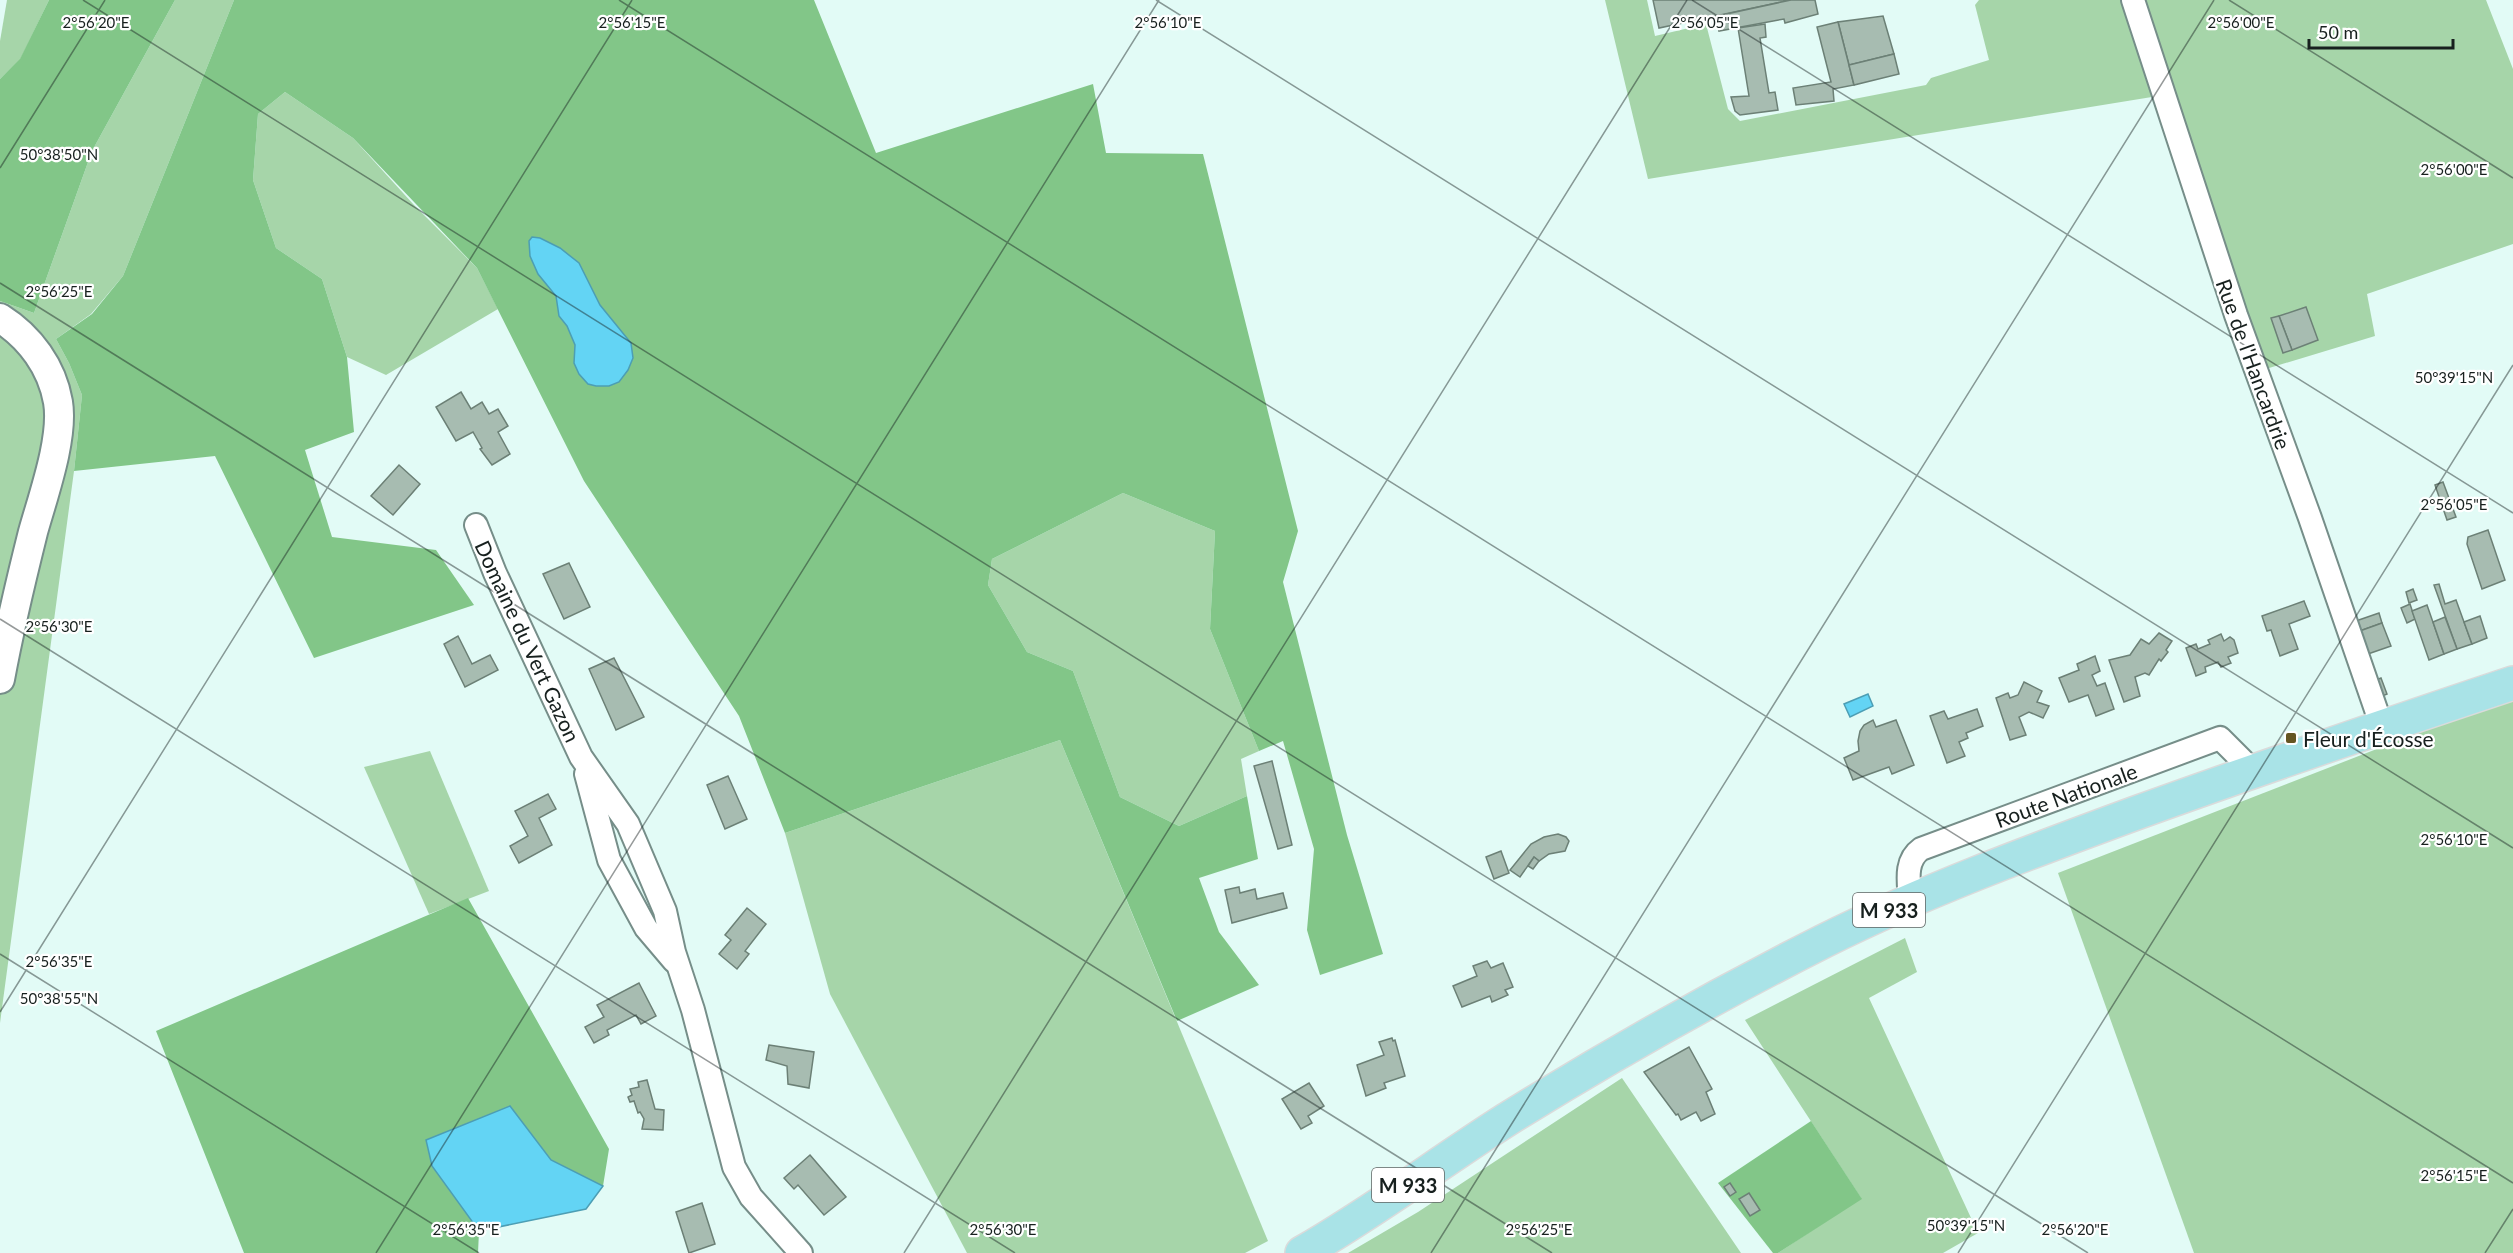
<svg xmlns="http://www.w3.org/2000/svg" width="2513" height="1253" font-family="Lato,sans-serif">
<style>
.green{fill:#a6d5a9}
.forest{fill:#82c688}
.water{fill:#63d4f4;stroke:#4c9eb4;stroke-width:1.5}
.building{fill:#a7bcb1;stroke:#6c8076;stroke-width:1.5}
.lines{fill:none;stroke-linecap:round;stroke-linejoin:round}
.minor-casing{stroke:#768e89;stroke-width:26}
.tertiary-casing{stroke:#768e89;stroke-width:32}
.primary-casing{stroke:#dadbdb;stroke-width:36}
.minor{stroke:#fff;stroke-width:22}
.tertiary{stroke:#fff;stroke-width:28}
.primary{stroke:#a9e3e7;stroke-width:33}
.ticks{fill:none;stroke:#17201e;stroke-width:1.5;stroke-opacity:0.45}
.poi-dot{fill:#655522;stroke:#fff;stroke-width:2}
.labels{text-anchor:middle;dominant-baseline:central;stroke-width:4.5;stroke-linejoin:round;paint-order:stroke}
.shield{fill:#fff;stroke:#5d6362;stroke-width:1.5}
.shield-label{font-size:20px;font-weight:bold;fill:#17201e}
.street-label{font-size:21px;fill:#17201e;stroke:#fff}
.poi-label{font-size:21px;fill:#17201e;stroke:#fff;text-anchor:start}
.ticks-label{font-size:15px;text-anchor:middle;fill:#17201e;stroke:#fff;stroke-width:4.5;stroke-linejoin:round;paint-order:stroke}
</style>
<rect width="100%" height="100%" fill="#e2fbf6"/>
<g class="green">
<polygon points="7,0 49,0 20,60 0,79 0,41"/>
<polygon points="175,0 234,0 123,276 91,314 56,339 69,363 82,395 74,471 0,1023 0,301 34,313 92,151"/>
<polygon points="1605,0 1647,0 1655,36 1706,24 1728,109 1740,121 1926,85 1931,78 1989,60 1975,5 1979,0 2486,0 2513,69 2513,244 2367,294 2375,336 2246,375 2158,96 1648,179"/>
<polygon points="285,92 353,138 414,205 477,268 498,309 386,375 347,357 322,279 276,248 253,180 258,114"/>
<polygon points="1123,493 1215,531 1210,629 1259,751 1241,759 1247,796 1179,826 1120,797 1073,671 1027,652 988,585 992,559"/>
<polygon points="2513,696 2513,1253 2194,1253 2058,873"/>
<polygon points="1060,740 1268,1241 1245,1253 967,1253 830,994 785,833"/>
<polygon points="430,751 489,891 429,914 364,767"/>
<polygon points="1905,938 1917,972 1869,998 1978,1233 1943,1253 1778,1253 1861,1198 1745,1020"/>
<polygon points="1622,1078 1741,1253 1348,1253 1418,1212"/>
</g>
<g class="forest">
<polygon points="49,0 175,0 92,151 34,313 0,301 0,79 20,59"/>
<polygon points="234,0 814,0 876,153 1093,84 1106,153 1203,154 1298,531 1283,582 1347,835 1383,954 1320,975 1307,930 1314,849 1283,741 1259,751 1210,629 1215,531 1123,493 992,559 988,585 1027,652 1073,671 1120,797 1179,826 1247,796 1258,859 1199,878 1219,932 1259,985 1177,1021 1060,740 785,833 739,716 584,481 477,268 353,138 285,92 258,114 253,180 276,248 322,279 347,357 354,432 305,450 332,537 436,550 474,605 314,658 215,456 74,471 82,395 69,363 56,339 92,314 123,276"/>
<polygon points="468,898 609,1149 603,1186 551,1160 510,1106 432,1166 479,1231 478,1253 244,1253 156,1031"/>
<polygon points="1811,1121 1862,1199 1778,1253 1773,1253 1718,1183"/>
</g>
<g class="water">
<polygon points="532,237 540,238 560,248 579,263 600,305 631,343 633,358 628,370 619,382 609,386 596,386 588,384 579,374 574,363 575,345 567,326 559,316 556,296 538,274 530,256 529,241"/>
<polygon points="1868,694 1873,706 1850,717 1844,704"/>
<polygon points="510,1106 551,1160 603,1186 586,1209 479,1231 432,1166 426,1140"/>
</g>
<g class="building">
<polygon points="1653,0 1791,0 1659,28"/>
<polygon points="1791,0 1815,0 1818,14 1785,23 1784,19 1719,31 1717,16"/>
<polygon points="1883,16 1894,54 1849,65 1838,22"/>
<polygon points="1838,22 1854,85 1833,89 1834,101 1796,105 1793,88 1831,82 1817,27"/>
<polygon points="1765,24 1766,37 1760,38 1769,93 1775,92 1778,110 1740,115 1735,111 1731,97 1749,96 1738,28"/>
<polygon points="1894,54 1899,74 1854,85 1849,65"/>
<polygon points="2306,307 2318,340 2292,350 2279,316"/>
<polygon points="2279,316 2292,350 2283,353 2271,318"/>
<polygon points="461,392 471,409 482,402 489,414 498,409 508,426 498,432 510,454 492,465 480,449 482,448 473,432 456,441 436,407"/>
<polygon points="399,465 420,484 393,515 371,496"/>
<polygon points="2443,482 2456,517 2447,520 2435,485"/>
<polygon points="2488,530 2505,580 2482,589 2467,544 2468,537"/>
<polygon points="569,563 590,607 564,619 543,574"/>
<polygon points="2439,584 2445,604 2456,600 2472,644 2457,649 2434,585"/>
<polygon points="2413,589 2417,600 2409,603 2406,592"/>
<polygon points="2304,601 2310,616 2289,624 2298,649 2280,656 2271,630 2267,631 2262,616"/>
<polygon points="2410,604 2415,619 2407,623 2401,608"/>
<polygon points="2427,605 2444,654 2429,660 2412,611"/>
<polygon points="2379,613 2382,623 2357,632 2353,622"/>
<polygon points="2480,616 2487,638 2472,644 2464,622"/>
<polygon points="2445,617 2457,649 2444,654 2433,622"/>
<polygon points="2382,623 2391,646 2365,655 2357,632"/>
<polygon points="2159,633 2172,641 2166,650 2168,652 2161,661 2159,659 2149,675 2145,673 2135,677 2140,696 2124,702 2109,660 2130,655 2141,639 2149,644"/>
<polygon points="2221,634 2224,641 2230,637 2234,640 2238,653 2228,657 2231,663 2221,667 2218,662 2205,667 2206,672 2196,676 2186,648 2196,644 2198,649 2210,644 2208,640"/>
<polygon points="458,636 472,664 490,655 498,670 465,687 444,644"/>
<polygon points="2095,656 2100,671 2092,675 2097,686 2105,683 2114,709 2096,716 2088,695 2069,702 2059,678 2079,670 2077,664"/>
<polygon points="614,658 644,717 616,730 589,669"/>
<polygon points="2381,678 2387,694 2377,698 2371,682"/>
<polygon points="2024,682 2042,691 2037,702 2049,706 2043,718 2029,712 2019,717 2026,735 2010,740 1996,698 2008,693 2010,698 2018,695"/>
<polygon points="1977,709 1983,726 1966,733 1968,738 1959,742 1965,756 1947,763 1930,716 1944,711 1948,719"/>
<polygon points="1873,720 1876,727 1896,720 1914,765 1892,774 1889,767 1853,780 1844,758 1859,751 1858,741 1860,731 1864,725"/>
<polygon points="1272,761 1292,845 1278,849 1254,766"/>
<polygon points="728,776 747,819 725,829 707,785"/>
<polygon points="548,794 556,809 539,818 552,845 519,863 510,846 528,836 515,811"/>
<polygon points="1558,834 1566,837 1569,841 1565,851 1549,854 1539,861 1534,857 1520,877 1510,870 1531,844 1544,837"/>
<polygon points="1501,851 1509,873 1494,879 1486,857"/>
<polygon points="1534,857 1539,861 1533,869 1528,866"/>
<polygon points="1239,887 1240,893 1255,889 1257,899 1283,893 1287,908 1232,923 1225,890"/>
<polygon points="747,908 766,924 745,951 749,954 737,969 719,954 731,940 725,935"/>
<polygon points="1487,961 1491,968 1503,963 1513,987 1505,990 1508,995 1492,1002 1490,996 1462,1007 1453,986 1477,976 1473,966"/>
<polygon points="639,983 656,1016 641,1024 636,1015 607,1030 609,1035 594,1043 585,1027 604,1017 597,1005"/>
<polygon points="1392,1038 1393,1041 1395,1040 1405,1076 1384,1083 1386,1088 1366,1096 1357,1065 1384,1055 1379,1042"/>
<polygon points="769,1045 814,1052 809,1088 788,1084 787,1066 766,1060"/>
<polygon points="1689,1047 1712,1089 1706,1092 1715,1114 1701,1121 1696,1112 1681,1120 1678,1114 1676,1115 1644,1072"/>
<polygon points="647,1080 655,1109 664,1110 663,1130 642,1129 644,1119 640,1112 638,1113 634,1101 630,1102 628,1097 632,1095 630,1089 639,1087 638,1082"/>
<polygon points="1309,1083 1324,1106 1308,1116 1312,1123 1301,1129 1282,1099"/>
<polygon points="810,1155 846,1197 824,1215 798,1185 794,1189 784,1178"/>
<polygon points="1730,1183 1736,1192 1730,1196 1724,1187"/>
<polygon points="1749,1193 1760,1210 1750,1216 1739,1199"/>
<polygon points="702,1203 715,1244 689,1253 676,1212"/>
</g>
<g class="lines">
<defs>
<g id="minor">
<polyline points="2133,0 2236,315 2310,518 2382,727"/>
<polyline points="476,525 495,573 581,757 628,824 665,911 674,952 693,1010 734,1167 751,1197 801,1253"/>
<polyline points="586,774 609,860 646,928 674,961"/>
<path d="M1910 901C1909 883 1904 861 1921 849L2220 738 2253 771"/>
</g>
<path id="tertiary" d="M0 318C30 337 52 367 58 402 64 438 43 496 33 532 21 580 9 630 0 679"/>
<path id="primary" d="M1302 1253C1372 1213 1437 1164 1506 1120 1609 1056 1715 996 1824 941 1924 891 2030 852 2136 813 2261 768 2387 725 2513 683"/>
</defs>
<use href="#minor" class="minor-casing"/>
<use href="#tertiary" class="tertiary-casing"/>
<use href="#primary" class="primary-casing"/>
<use href="#minor" class="minor"/>
<use href="#tertiary" class="tertiary"/>
<use href="#primary" class="primary"/>
</g>
<path class="ticks" d="M83 0 2088 1253M619 0 2513 1183M1156 0 2513 848M1692 0 2513 513M2229 0 2513 178M0 168 105 0M0 283 1552 1253M0 619 1015 1253M0 954 479 1253M0 1012 632 0M376 1253 1159 0M904 1253 1687 0M1431 1253 2214 0M1958 1253 2513 365M2485 1253 2513 1209"/>
<rect class="poi-dot" x="2285" y="732" width="12" height="12" rx="3"/>
<g class="labels">
<g class="shield">
<rect x="1853" y="893" width="72" height="34" rx="4.5"/>
<rect x="1372" y="1168" width="72" height="34" rx="4.5"/>
</g>
<g class="shield-label">
<text x="1889" y="910">M 933</text>
<text x="1408" y="1185">M 933</text>
</g>
<g class="street-label">
<text transform="translate(2254 364) rotate(70)">Rue de l'Hancardrie</text>
<text transform="translate(528 641) rotate(65)">Domaine du Vert Gazon</text>
<text transform="translate(2066 795) rotate(-20)">Route Nationale</text>
</g>
<g class="poi-label">
<text x="2303" y="738">Fleur d'Écosse</text>
</g>
</g>
<g class="ticks-label">
<text x="96" y="28">2°56'20"E</text>
<text x="632" y="28">2°56'15"E</text>
<text x="1168" y="28">2°56'10"E</text>
<text x="1705" y="28">2°56'05"E</text>
<text x="2241" y="28">2°56'00"E</text>
<text x="59" y="160">50°38'50"N</text>
<text x="2454" y="175">2°56'00"E</text>
<text x="59" y="297">2°56'25"E</text>
<text x="2454" y="383">50°39'15"N</text>
<text x="2454" y="510">2°56'05"E</text>
<text x="59" y="632">2°56'30"E</text>
<text x="2454" y="845">2°56'10"E</text>
<text x="59" y="967">2°56'35"E</text>
<text x="59" y="1004">50°38'55"N</text>
<text x="2454" y="1181">2°56'15"E</text>
<text x="1966" y="1231">50°39'15"N</text>
<text x="466" y="1235">2°56'35"E</text>
<text x="1003" y="1235">2°56'30"E</text>
<text x="1539" y="1235">2°56'25"E</text>
<text x="2075" y="1235">2°56'20"E</text>
</g>
<path d="M2309 39v9h144v-9" fill="none" stroke="#17201e" stroke-width="3"/>
<text x="2318" y="39" font-size="18" fill="#17201e" stroke="#ffffff" stroke-width="4.5" paint-order="stroke">50 m</text>
</svg>
